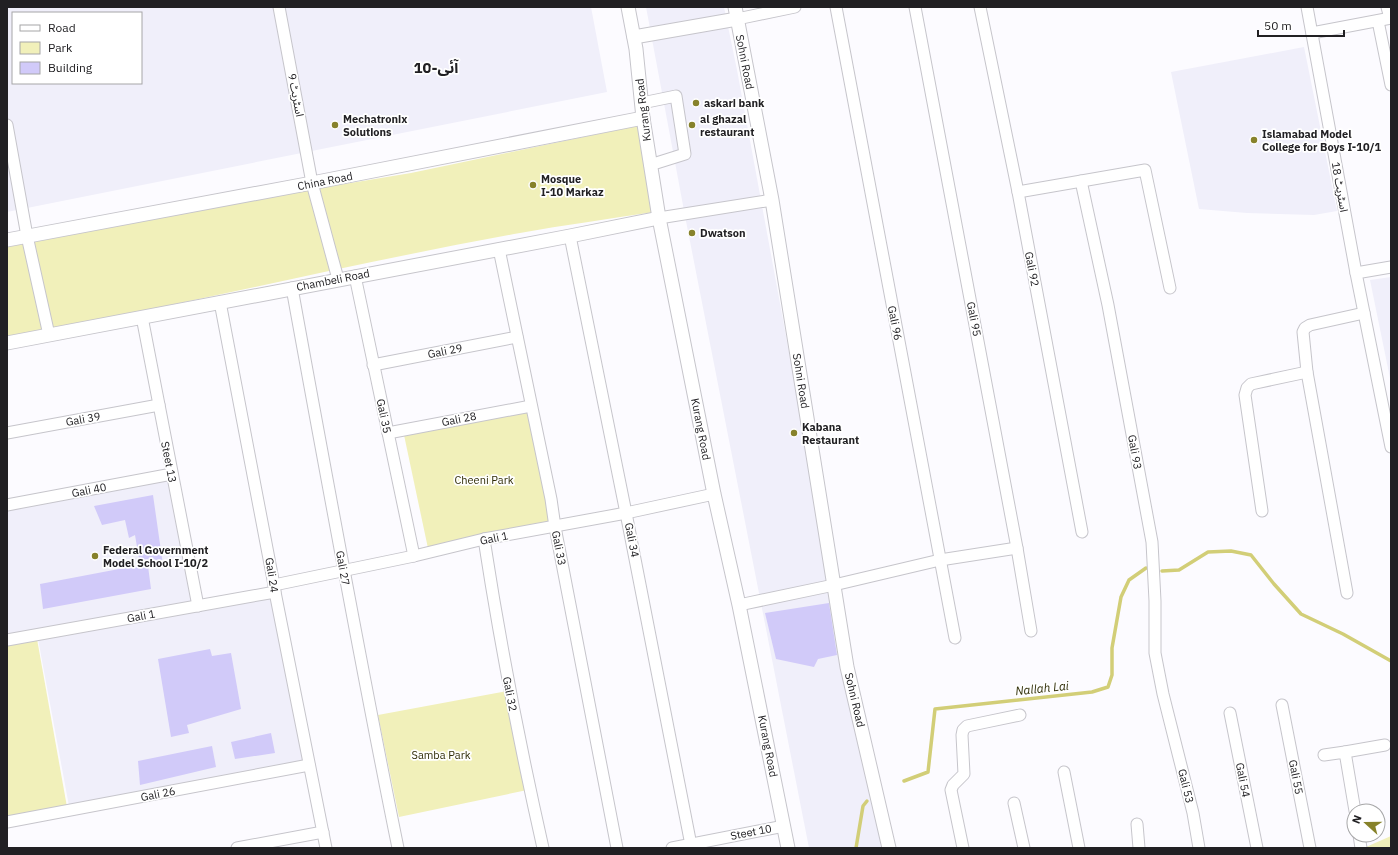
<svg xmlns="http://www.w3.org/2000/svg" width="1398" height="855" font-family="'IBM Plex Sans','Noto Sans Arabic',sans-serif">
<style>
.built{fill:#f0effa;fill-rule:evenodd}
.green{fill:#f1f0ba}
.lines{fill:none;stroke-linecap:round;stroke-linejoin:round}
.stream{stroke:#d2ce77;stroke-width:3.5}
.building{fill:#d1caf9}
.minor-casing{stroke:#c6c5cb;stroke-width:13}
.tertiary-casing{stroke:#c6c5cb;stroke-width:15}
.minor{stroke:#fff;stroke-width:11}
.tertiary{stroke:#fff;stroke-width:13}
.poi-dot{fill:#87822a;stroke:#fff;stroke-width:1.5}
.labels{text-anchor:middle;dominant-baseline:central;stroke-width:3.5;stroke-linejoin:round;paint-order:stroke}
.street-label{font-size:11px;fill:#212023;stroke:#fff}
.poi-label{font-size:11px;font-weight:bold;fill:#212023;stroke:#fff;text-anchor:start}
.park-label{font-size:11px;fill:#2f2c06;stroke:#fff}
.water-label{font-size:12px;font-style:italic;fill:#2f2d06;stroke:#fff}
.district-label{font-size:15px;font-weight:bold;fill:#212023;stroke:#fff}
</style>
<rect width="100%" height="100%" fill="#fcfbff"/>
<g class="built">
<path d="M7 7H591L607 92 7 212ZM13 13H141V83H13Z"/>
<polygon points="646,7 724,7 737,70 835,602 882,848 809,848 685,216"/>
<polygon points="1304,47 1337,211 1314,215 1247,213 1199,209 1171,72"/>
<polygon points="1391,277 1391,383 1370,280"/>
<polygon points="168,479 192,604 7,636 7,509"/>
<polygon points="270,597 303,762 69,806 38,639"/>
</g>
<g class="green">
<path d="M640 125 654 212C609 219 564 225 520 233 348 264 179 306 7 338V245L104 224 411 173Z"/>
<polygon points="533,407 557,529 429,553 404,435"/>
<polygon points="37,639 67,807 7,819 7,645"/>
<polygon points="513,690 532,789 399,817 378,715"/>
<polygon points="1391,836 1391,848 1366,848 1366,847"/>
</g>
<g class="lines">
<g class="stream">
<polyline points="1162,571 1179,570 1208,552 1231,551 1251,555 1274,584 1301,614 1343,634 1391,661"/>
<polyline points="904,781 928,772 935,709 1092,692 1108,687 1112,675 1112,648 1121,597 1129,580 1146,568"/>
<polyline points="856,848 863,806 867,801"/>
</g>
</g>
<g class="building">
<polygon points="153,495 163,565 148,566 151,589 43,609 40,584 140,565 135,535 129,538 125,520 102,525 94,506"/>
<polygon points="829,603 837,655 818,659 814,667 776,659 765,613"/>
<polygon points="210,649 212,656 231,653 241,709 187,725 189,733 171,737 158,659"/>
<polygon points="271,733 275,753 235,759 231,742"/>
<polygon points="212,746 216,767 140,785 138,761"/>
</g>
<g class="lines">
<defs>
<g id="minor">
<polyline points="279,7 312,183 338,279"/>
<polyline points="836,7 955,638"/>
<polyline points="915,7 1017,548 1031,631"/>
<polyline points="980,7 1018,192 1082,532"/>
<polyline points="1307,7 1356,273 1391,447"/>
<polyline points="1387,7 1390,18"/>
<polyline points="737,19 795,7"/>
<polyline points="1378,21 1391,85"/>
<polyline points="1312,33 1391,18"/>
<polyline points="642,103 676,96 685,154 650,165"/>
<polyline points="7,125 27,236 49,335"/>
<polyline points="1081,181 1108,305 1152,542 1155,601 1155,653 1163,694 1193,813 1199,848"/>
<polyline points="1018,192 1145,170 1170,288"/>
<polyline points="659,218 772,200"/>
<polyline points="570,236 626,513 691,845"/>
<polyline points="499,249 551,499 555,527 617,848"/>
<polyline points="1356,273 1391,267"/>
<polyline points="355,276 414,556"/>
<path d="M292 288C326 475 360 662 398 848"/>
<polyline points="220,302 274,585 275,592 326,848"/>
<polyline points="142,317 198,606"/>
<polyline points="373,365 517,337"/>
<polyline points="7,433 159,405"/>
<polyline points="388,433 531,406"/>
<polyline points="7,505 172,474"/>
<polyline points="1262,511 1245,395 1247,388 1251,384 1307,372"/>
<path d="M484 539C500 643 520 746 543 848"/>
<polyline points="274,585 414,556 484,539 626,513 714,494"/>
<polyline points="1347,593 1307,372 1303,332 1305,328 1310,325 1364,313"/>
<polyline points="739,605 834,585 940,560 1017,548"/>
<polyline points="7,640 275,592"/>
<polyline points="1282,705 1310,848"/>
<polyline points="1230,713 1257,848"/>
<polyline points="1345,752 1385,745"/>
<polyline points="1324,755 1345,752 1355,811"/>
<polyline points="1064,772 1079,848"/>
<polyline points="1014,803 1024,848"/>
<polyline points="7,822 309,765"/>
<polyline points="1137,824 1139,848"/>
<polyline points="1359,835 1361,848"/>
<polyline points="237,848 323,832"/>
<polyline points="672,848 784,826"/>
<polyline points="963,848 951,790 953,785 964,774 962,735 963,730 967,726 1020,715"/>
</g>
<g id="tertiary">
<polyline points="628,7 636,49 643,118 659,218 714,494 739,605 788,848"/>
<polyline points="735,7 772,200 847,667 889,848"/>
<polyline points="634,37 737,19"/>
<polyline points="7,240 312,183 643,118"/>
<polyline points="7,343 570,236 659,218"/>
</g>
</defs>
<use href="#minor" class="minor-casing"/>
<use href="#tertiary" class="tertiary-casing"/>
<use href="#minor" class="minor"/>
<use href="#tertiary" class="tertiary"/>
</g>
<g class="poi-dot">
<circle cx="696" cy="103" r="4"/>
<circle cx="335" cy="125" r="4"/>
<circle cx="692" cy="125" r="4"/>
<circle cx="1254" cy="140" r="4"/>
<circle cx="533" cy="185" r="4"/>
<circle cx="692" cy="233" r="4"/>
<circle cx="794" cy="433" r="4"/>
<circle cx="95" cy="556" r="4"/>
</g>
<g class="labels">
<g class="street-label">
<text transform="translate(745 62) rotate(79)">Sohni Road</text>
<text transform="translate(296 95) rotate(79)">اسٹریٹ 9</text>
<text transform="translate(643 110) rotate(-97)">Kurang Road</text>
<text transform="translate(325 181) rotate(-11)">China Road</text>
<text transform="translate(1340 187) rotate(80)">اسٹریٹ 18</text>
<text transform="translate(1032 269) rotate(79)">Gali 92</text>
<text transform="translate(333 280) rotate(-11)">Chambeli Road</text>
<text transform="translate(974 319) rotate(79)">Gali 95</text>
<text transform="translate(895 323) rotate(79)">Gali 96</text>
<text transform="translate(445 351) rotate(-11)">Gali 29</text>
<text transform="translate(801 381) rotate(81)">Sohni Road</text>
<text transform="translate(384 416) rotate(78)">Gali 35</text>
<text transform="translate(83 419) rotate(-10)">Gali 39</text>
<text transform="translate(459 419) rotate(-11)">Gali 28</text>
<text transform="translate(701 429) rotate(79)">Kurang Road</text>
<text transform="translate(1135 452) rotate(80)">Gali 93</text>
<text transform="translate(169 462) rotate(79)">Steet 13</text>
<text transform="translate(89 490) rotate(-11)">Gali 40</text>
<text transform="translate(494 538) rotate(-11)">Gali 1</text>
<text transform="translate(632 540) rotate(79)">Gali 34</text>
<text transform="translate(559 548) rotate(79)">Gali 33</text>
<text transform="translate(343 568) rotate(80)">Gali 27</text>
<text transform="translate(272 575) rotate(81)">Gali 24</text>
<text transform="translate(141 616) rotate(-10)">Gali 1</text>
<text transform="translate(510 694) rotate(79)">Gali 32</text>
<text transform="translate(855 700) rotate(77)">Sohni Road</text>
<text transform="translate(768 746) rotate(79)">Kurang Road</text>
<text transform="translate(1296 777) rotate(79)">Gali 55</text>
<text transform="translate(1243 780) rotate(79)">Gali 54</text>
<text transform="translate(1186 786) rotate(76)">Gali 53</text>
<text transform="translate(158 794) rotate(-11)">Gali 26</text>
<text transform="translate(751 832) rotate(-11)">Steet 10</text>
</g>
<g class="poi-label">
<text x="704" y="103">askari bank</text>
<text x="343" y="119">Mechatronix<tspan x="343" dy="13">Solutions</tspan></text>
<text x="700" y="119">al ghazal<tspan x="700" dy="13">restaurant</tspan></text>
<text x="1262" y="134">Islamabad Model<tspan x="1262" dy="13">College for Boys I-10/1</tspan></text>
<text x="541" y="179">Mosque<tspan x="541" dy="13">I-10 Markaz</tspan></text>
<text x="700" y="233">Dwatson</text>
<text x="802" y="427">Kabana<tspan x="802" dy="13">Restaurant</tspan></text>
<text x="103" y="550">Federal Government<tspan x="103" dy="13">Model School I-10/2</tspan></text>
</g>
<g class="park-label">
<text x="484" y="480">Cheeni Park</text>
<text x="441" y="755">Samba Park</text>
</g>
<g class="water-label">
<text transform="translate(1042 688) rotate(-6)">Nallah Lai</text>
</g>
<g class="district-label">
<text x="436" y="67">آئی-10</text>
</g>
</g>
<rect width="1398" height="855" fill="none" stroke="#212023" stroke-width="16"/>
<rect x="12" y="12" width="130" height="72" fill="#ffffff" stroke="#a6a6a7"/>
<rect x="20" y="25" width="20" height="6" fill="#ffffff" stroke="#a6a6a7"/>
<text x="48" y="32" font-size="12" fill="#212023">Road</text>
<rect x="20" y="42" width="20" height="12" fill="#f1f0ba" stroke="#a6a6a7"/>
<text x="48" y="52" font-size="12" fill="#212023">Park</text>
<rect x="20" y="62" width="20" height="12" fill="#d1caf9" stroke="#a6a6a7"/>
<text x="48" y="72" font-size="12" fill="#212023">Building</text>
<g transform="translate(1366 823) rotate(291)"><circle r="19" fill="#ffffff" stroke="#a6a6a7"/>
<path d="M0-3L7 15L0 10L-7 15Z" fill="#87822a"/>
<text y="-6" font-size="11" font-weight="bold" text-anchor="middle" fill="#212023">N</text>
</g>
<path d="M1258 30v6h86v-6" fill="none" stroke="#212023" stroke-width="2"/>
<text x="1264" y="30" font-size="12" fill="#212023" stroke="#ffffff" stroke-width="3" paint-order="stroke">50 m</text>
</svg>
